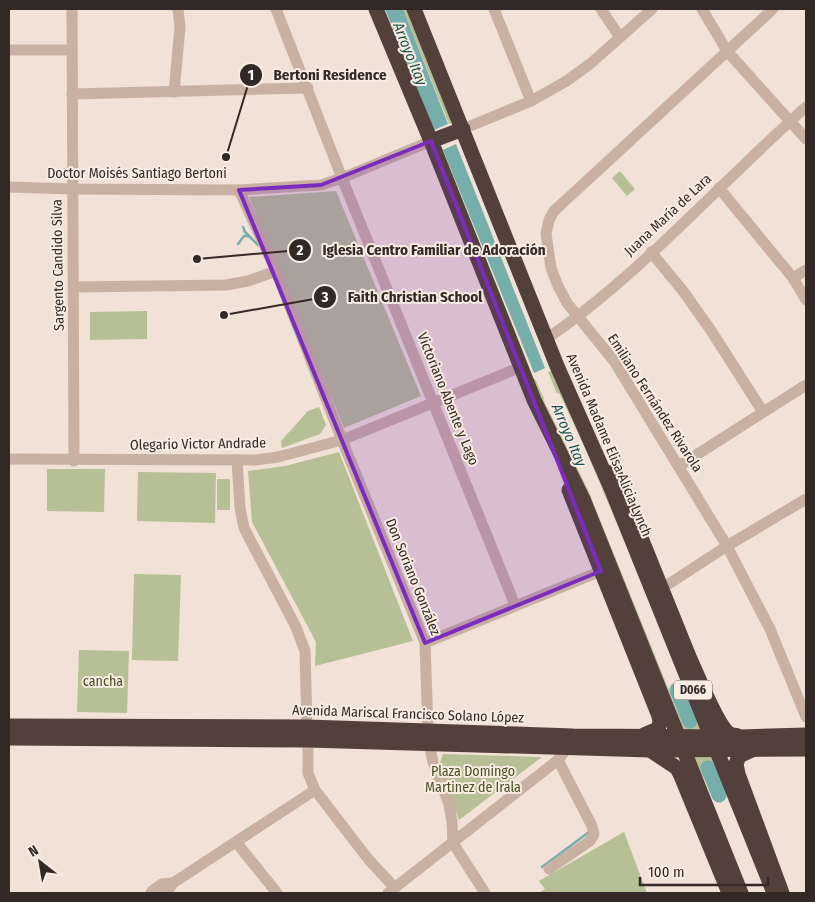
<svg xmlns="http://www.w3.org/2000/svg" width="815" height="902" font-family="'Fira Sans Condensed',sans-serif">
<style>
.green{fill:#b6bf96}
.water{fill:#75aeaa}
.pier{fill:#f1e1d6}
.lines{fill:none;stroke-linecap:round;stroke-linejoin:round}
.stream{stroke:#75aeaa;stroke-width:2.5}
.river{stroke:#75aeaa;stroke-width:15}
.minor{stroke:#c8b0a2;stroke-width:11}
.highway{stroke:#54403b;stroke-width:15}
.highway-bridge{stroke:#54403b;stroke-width:15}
.marked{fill:#7b2cbf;fill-opacity:0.2;stroke:#7b2cbf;stroke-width:4;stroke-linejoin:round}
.labels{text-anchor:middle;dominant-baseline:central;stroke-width:4;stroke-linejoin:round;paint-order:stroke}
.shield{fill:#f9ece2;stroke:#6e635e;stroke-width:1}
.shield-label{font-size:12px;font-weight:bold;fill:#332825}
.street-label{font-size:14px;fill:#332825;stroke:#f9ece2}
.park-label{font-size:14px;fill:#465128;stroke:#f9ece2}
.water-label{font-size:15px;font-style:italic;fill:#1a5452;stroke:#f9ece2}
.leader{fill:none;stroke:#332825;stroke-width:2}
.callout-dot{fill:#332825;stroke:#f9ece2;stroke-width:2}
.mark-label{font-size:15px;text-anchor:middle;font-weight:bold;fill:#fff}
.callout-label{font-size:15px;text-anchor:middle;font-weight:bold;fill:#332825;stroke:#f9ece2;stroke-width:4;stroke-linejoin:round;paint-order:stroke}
</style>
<rect width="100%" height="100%" fill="#f1e1d6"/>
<g class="green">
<polygon points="403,9 408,9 454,122 449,124"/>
<polygon points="620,171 635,189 627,196 612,178"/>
<polygon points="336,191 421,396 344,428 249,197"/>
<polygon points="147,311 147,339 90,340 90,312"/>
<polygon points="553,370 593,455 703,731 683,731 532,380 535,379 548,407 562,406 548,372"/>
<polygon points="319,407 326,425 320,434 282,448 281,441 308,411"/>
<polygon points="339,452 413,641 315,666 316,642 252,522 248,471 285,466"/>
<polygon points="47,469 105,469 104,512 47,511"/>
<polygon points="138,472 216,473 215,523 137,521"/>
<rect x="217" y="479" width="13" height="31"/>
<polygon points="134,574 181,575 178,661 132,660"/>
<polygon points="79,650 129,651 127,713 77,712"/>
<polygon points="443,754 542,757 459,820 439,765"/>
<polygon points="693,756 714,756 768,893 704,780"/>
<polygon points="624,832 647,893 539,893 545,889 539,881"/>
</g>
<g class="water">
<polygon points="385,9 403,9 448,124 434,130"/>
<polygon points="456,144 545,368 534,373 443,150"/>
</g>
<g class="pier">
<polygon points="559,393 583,443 632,560 693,708 692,710 679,711 677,710 588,490 543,399"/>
<polygon points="719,771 769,893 748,893 702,779"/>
</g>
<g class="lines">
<g class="stream">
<polyline points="243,227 245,232 249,236"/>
<polyline points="238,244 244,236 249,236 258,245"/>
<polyline points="542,867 589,832"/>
</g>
<g class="river">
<polyline points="677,690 690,721"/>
<polyline points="708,768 719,795"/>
</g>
<g class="minor">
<polyline points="72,9 74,461"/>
<polyline points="276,9 342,178 515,605"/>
<polyline points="494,9 531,101"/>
<polyline points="601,9 619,36"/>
<polyline points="702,9 727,51 806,139"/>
<polyline points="773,9 554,211 549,220 546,234 551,268 558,286 567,303 614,361 727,546 770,629 806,717"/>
<polyline points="9,50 72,50"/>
<polyline points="174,92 180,27 178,9"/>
<polyline points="72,94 308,88"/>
<polyline points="463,129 531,101 565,82 590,64 652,9"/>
<polyline points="9,187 72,189 239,190 321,185 342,178 431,141"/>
<polyline points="719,188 793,278 806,300"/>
<polyline points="239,190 276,271 342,440 425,643 428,730"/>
<polyline points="651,252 683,291 710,329 763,412"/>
<polyline points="793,278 806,270"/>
<polyline points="74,287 226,285 248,281 276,271"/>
<path d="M546 339C640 275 720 183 806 107"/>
<polyline points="9,459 256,460 278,457 342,440 521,367"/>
<polyline points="237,460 240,508 244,528 296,627 305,651 307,727"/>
<polyline points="679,466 806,385"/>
<polyline points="661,589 727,546 806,499"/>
<polyline points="425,643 601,571"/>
<polyline points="308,740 308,773 315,790 369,860 395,888"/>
<polyline points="429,743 433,762 449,804 452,822 453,843 485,893"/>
<polyline points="236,842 277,893"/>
<polyline points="549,869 590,841 594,834 592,826 558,760"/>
<polyline points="151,893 152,891 162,884 173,883"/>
<polyline points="163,893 168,891 173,883 315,790"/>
<polyline points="388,893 558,760 568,747"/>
</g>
<g class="highway">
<polyline points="376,9 431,141 534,400 583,499"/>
<polyline points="414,9 557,366 611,488"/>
<polyline points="431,141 463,129"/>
<path d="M614 471 690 659C698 676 715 720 727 732 730 735 734 735 738 736"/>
<polyline points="569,490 659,716 660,722 658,729 644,735"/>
<polyline points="9,726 307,727 573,736 742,737 806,735"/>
<polyline points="9,738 308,740 650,750 806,749"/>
<polyline points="650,750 677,768 681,776 729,893"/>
<polyline points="752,750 739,756 736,764 738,774 782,893"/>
</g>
<g class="highway-bridge">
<polyline points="611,488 774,893"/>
<polyline points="583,499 741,893"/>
</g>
</g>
<path class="marked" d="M431 141 601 571 425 643 239 190 321 185Z"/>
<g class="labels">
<rect class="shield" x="674" y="680.5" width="38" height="19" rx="4"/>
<g class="shield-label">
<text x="693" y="690">D066</text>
</g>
<g class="street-label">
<text x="137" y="173">Doctor Moisés Santiago Bertoni</text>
<text transform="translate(668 215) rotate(-43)">Juana María de Lara</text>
<text transform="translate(58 265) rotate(-91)">Sargento Candido Silva</text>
<text transform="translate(448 399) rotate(68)">Victoriano Abente y Lago</text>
<text transform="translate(655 403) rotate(57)">Emiliano Fernández Rivarola</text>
<text transform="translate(198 444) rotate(-1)">Olegario Victor Andrade</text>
<text transform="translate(609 445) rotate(67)">Avenida Madame Elisa Alicia Lynch</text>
<text transform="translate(413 577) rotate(68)">Don Soriano González</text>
<text transform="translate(408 714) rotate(2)">Avenida Mariscal Francisco Solano López</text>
</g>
<g class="park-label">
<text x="103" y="681">cancha</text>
<text x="473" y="771">Plaza Domingo<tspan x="473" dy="16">Martinez de Irala</tspan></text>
</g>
<g class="water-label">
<text transform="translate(410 54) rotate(68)">Arroyo Itay</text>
<text transform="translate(569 435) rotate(67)">Arroyo Itay</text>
</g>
</g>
<path class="leader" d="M226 157L251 75M197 259L300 250M224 315L325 297"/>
<g class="callout-dot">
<circle cx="226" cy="157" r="5"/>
<circle cx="197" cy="259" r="5"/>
<circle cx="224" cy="315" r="5"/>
<circle cx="251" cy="75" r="12"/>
<circle cx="300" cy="250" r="12"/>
<circle cx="325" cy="297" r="12"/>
</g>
<g class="mark-label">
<text x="251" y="80">1</text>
<text x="300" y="255">2</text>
<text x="325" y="302">3</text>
</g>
<g class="callout-label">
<text x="330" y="80">Bertoni Residence</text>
<text x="434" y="255">Iglesia Centro Familiar de Adoración</text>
<text x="415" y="302">Faith Christian School</text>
</g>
<rect width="815" height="902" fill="none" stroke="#332825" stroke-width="20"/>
<g transform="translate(40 862) rotate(329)" stroke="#f9ece2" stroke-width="4" paint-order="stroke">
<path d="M0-4L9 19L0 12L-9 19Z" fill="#332825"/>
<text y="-8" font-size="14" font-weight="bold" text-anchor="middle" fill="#332825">N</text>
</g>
<path d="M640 877v8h128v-8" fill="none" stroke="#332825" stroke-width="2.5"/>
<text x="648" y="877" font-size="15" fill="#332825" stroke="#f9ece2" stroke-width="4" paint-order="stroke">100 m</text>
</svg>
